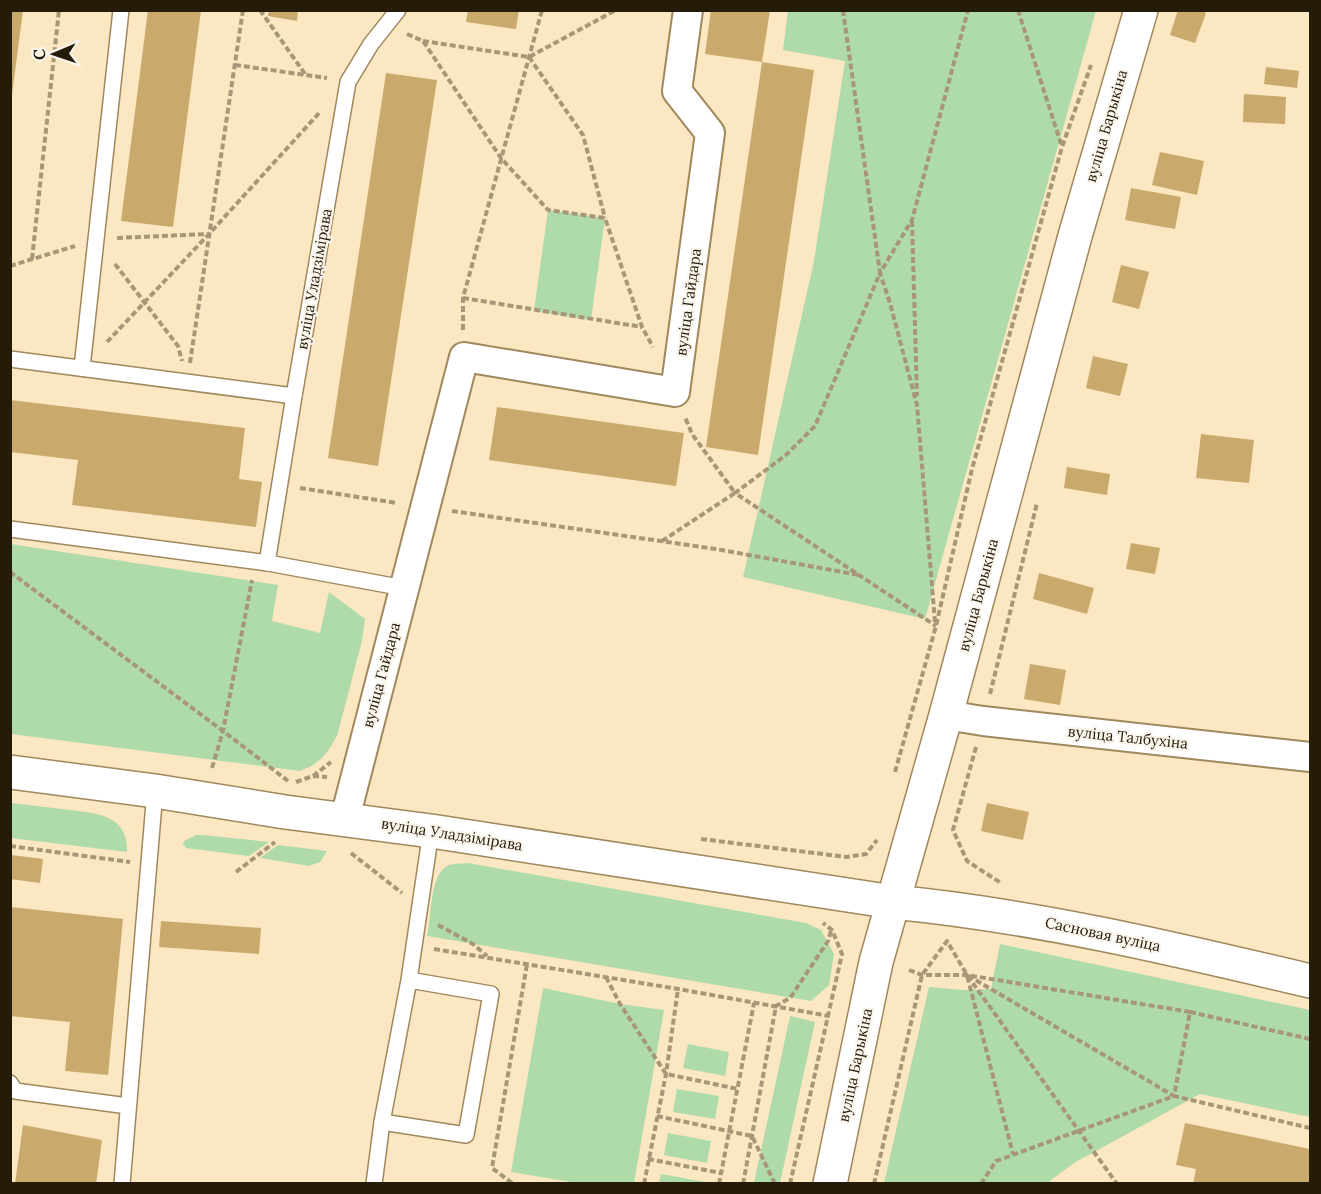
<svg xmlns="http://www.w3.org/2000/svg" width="1321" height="1194" font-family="Lora,serif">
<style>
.green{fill:#afdbab}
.building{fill:#c9a96c}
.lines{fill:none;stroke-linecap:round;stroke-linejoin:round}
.lane-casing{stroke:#a0885c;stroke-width:18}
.street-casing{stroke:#a0885c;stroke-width:32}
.secondary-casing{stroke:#a0885c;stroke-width:36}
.primary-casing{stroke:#a0885c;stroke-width:36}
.path{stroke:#a79778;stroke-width:4;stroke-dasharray:6 3;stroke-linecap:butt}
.lane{stroke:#fff;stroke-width:15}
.street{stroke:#fff;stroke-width:28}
.secondary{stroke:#fff;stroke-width:33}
.primary{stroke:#fff;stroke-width:33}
.labels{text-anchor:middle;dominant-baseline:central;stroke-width:4.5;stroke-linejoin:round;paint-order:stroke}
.street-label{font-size:15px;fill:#241b08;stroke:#fbf6ed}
</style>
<rect width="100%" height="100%" fill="#fbe7c1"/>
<g class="green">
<polygon points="788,11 1096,11 925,619 743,577 814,261 845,61 783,50"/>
<polygon points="548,210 605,218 591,320 534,311"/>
<path d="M11 544 278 585 272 621 320 633 329 592 365 619 362 641 337 736C326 755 321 763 300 771L11 734Z"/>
<path d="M11 803C28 805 45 807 62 809 91 813 129 812 127 852L11 838Z"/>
<polygon points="196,835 203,835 269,842 249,856 186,848 183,844 184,841"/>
<polygon points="278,845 327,851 320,862 309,866 260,858"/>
<path d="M468 863 806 923 821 930 834 954 829 985 811 1001 427 936C432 917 429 873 449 865 454 863 463 864 468 863Z"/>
<polygon points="1000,944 1310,1010 1310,1117 1200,1094 1074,1163 1047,1183 884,1183 929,987 965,990 991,989"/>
<polygon points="543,988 620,1004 664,1010 634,1183 577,1183 511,1172"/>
<polygon points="790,1016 815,1022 780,1183 754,1183"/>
<polygon points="688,1044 729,1052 725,1076 683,1068"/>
<polygon points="677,1089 719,1096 715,1119 673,1112"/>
<polygon points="668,1133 711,1141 707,1163 664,1155"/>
<polygon points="661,1174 705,1182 705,1183 659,1183"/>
</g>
<g class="building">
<polygon points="10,10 23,10 12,95 10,95"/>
<polygon points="148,10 201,10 173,227 121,221"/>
<polygon points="269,10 298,10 297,21 268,16"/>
<polygon points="468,10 519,10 516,29 466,22"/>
<polygon points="711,10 770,10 762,62 705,54"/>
<polygon points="1178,10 1200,10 1206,13 1195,43 1170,35"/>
<polygon points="762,62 814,70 758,455 706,447"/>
<polygon points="1266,67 1299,71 1297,88 1264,84"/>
<polygon points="386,73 437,80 378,466 328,458"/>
<polygon points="1244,94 1286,97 1285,124 1243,122"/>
<polygon points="1160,152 1204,161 1197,195 1152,185"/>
<polygon points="1131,188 1181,197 1175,229 1125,220"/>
<polygon points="1121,265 1149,272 1139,309 1112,302"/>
<polygon points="1093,356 1128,364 1120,396 1086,388"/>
<polygon points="10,400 245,428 239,479 262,482 256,527 72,505 78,460 10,452"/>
<polygon points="497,407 684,433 676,486 489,460"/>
<polygon points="1201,434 1254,440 1249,483 1196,478"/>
<polygon points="1067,467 1110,474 1107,495 1064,488"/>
<polygon points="1131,543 1160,548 1155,574 1126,569"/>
<polygon points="1039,573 1094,588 1087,614 1033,599"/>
<polygon points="1030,664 1066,670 1060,705 1024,699"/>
<polygon points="987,803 1029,812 1023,840 981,831"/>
<polygon points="11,855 43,859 40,883 10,879"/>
<polygon points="10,907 123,919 108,1075 65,1071 70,1022 10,1016"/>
<polygon points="161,921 261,928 259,954 159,947"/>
<polygon points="1185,1123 1310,1149 1310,1184 1193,1184 1196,1169 1176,1165"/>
<polygon points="23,1125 102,1140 96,1184 15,1184"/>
</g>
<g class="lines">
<defs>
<g id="lane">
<polyline points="10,359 294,396"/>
<polyline points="82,368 121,10"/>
<polyline points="10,529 268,563 404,588"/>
<polyline points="267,563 294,396 348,82 371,44 398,10"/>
<polyline points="409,980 491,994 466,1135 382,1122 409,980 431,831"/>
<polyline points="10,1083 15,1091 128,1106"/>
<polyline points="122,1184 155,791"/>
<polyline points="374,1184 382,1122"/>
</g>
<g id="street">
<polyline points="946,715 983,721 1310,757"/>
<polyline points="345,818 464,357 675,392 710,133 677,91 688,10"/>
</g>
<path id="secondary" d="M10 772 155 791 285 812 431 831 893 902C1036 916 1171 948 1310 981"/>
<polyline id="primary" points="830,1184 876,962 946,715 1075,236 1141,10"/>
</defs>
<use href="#lane" class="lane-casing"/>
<use href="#street" class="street-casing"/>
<use href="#secondary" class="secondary-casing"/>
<use href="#primary" class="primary-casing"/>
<g class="path">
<polyline points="260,10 305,74"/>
<polyline points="843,10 880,273 815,426 786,455 735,493 936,626"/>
<polyline points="1018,10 1062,147"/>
<polyline points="407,34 423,41 501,158 548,210 605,218 642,327 653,347"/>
<polyline points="423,41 529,57 616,10"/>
<polyline points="529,57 583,135 605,218"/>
<polyline points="235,65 327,78"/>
<polyline points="912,221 917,396"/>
<polyline points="117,238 208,234"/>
<polyline points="32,259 59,10"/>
<polyline points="115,264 178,346 182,361"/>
<polyline points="10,266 75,246"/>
<polyline points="463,298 642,327"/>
<polyline points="463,330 463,298 542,10"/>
<polyline points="107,342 209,234 320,112"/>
<polyline points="190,363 243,10"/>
<polyline points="300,488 397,503"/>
<polyline points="452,511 716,549 859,575"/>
<polyline points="662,541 735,493 692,434 685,417"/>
<polyline points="10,572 223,731 288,781"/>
<polyline points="935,622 917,405 890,303 880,273 912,220 968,10"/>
<polyline points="990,694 1037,503"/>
<polyline points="976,747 953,830 967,861 1001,883"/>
<polyline points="212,768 223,731 252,580"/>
<polyline points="895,772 936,626 972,469 1062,147 1091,65"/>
<polyline points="313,776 327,777"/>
<polyline points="296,782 313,776 331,762"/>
<polyline points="701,839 847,857 866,854 877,840"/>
<polyline points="10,846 130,862"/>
<polyline points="351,853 402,893"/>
<polyline points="236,872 275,842"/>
<polyline points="438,925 473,944 487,956"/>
<polyline points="434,949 678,989 829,1016"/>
<polyline points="909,970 922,975 967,975 1190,1012 1174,1096 967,975 1013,1154"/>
<polyline points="606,977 620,1004 666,1074 738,1089"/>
<polyline points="1190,1012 1310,1039"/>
<polyline points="657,1116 752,1136 775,1184"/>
<polyline points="648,1159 721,1173"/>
<polyline points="512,1183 492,1168 527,964"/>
<polyline points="644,1184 666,1074 678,989"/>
<polyline points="719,1184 754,1003"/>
<polyline points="743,1184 776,1006 790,998 828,941 831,931"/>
<polyline points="790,1184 842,954 832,930 823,923"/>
<polyline points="874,1184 922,975 947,941 967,975 1117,1184"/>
<polyline points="981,1184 996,1161 1174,1096 1310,1128"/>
</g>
<use href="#lane" class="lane"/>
<use href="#street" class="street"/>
<use href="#secondary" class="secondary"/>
<use href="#primary" class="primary"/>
</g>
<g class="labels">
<g class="street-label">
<text transform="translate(1106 126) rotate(-74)">вуліца Барыкіна</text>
<text transform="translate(314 279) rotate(-80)">вуліца Уладзімірава</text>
<text transform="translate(688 302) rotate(-82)">вуліца Гайдара</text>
<text transform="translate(978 595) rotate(-75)">вуліца Барыкіна</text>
<text transform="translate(381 675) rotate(-75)">вуліца Гайдара</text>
<text transform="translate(1128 737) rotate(6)">вуліца Талбухіна</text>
<text transform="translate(452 834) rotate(9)">вуліца Уладзімірава</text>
<text transform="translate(1103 934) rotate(12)">Сасновая вуліца</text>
<text transform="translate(855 1065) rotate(-78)">вуліца Барыкіна</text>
</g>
</g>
<rect width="1321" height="1194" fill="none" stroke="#241b08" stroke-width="24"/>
<g transform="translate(54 54) rotate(268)" stroke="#fbf6ed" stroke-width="4.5" paint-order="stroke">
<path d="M0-4.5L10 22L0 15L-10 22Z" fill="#241b08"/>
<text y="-9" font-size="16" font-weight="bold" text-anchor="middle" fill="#241b08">С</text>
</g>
</svg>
